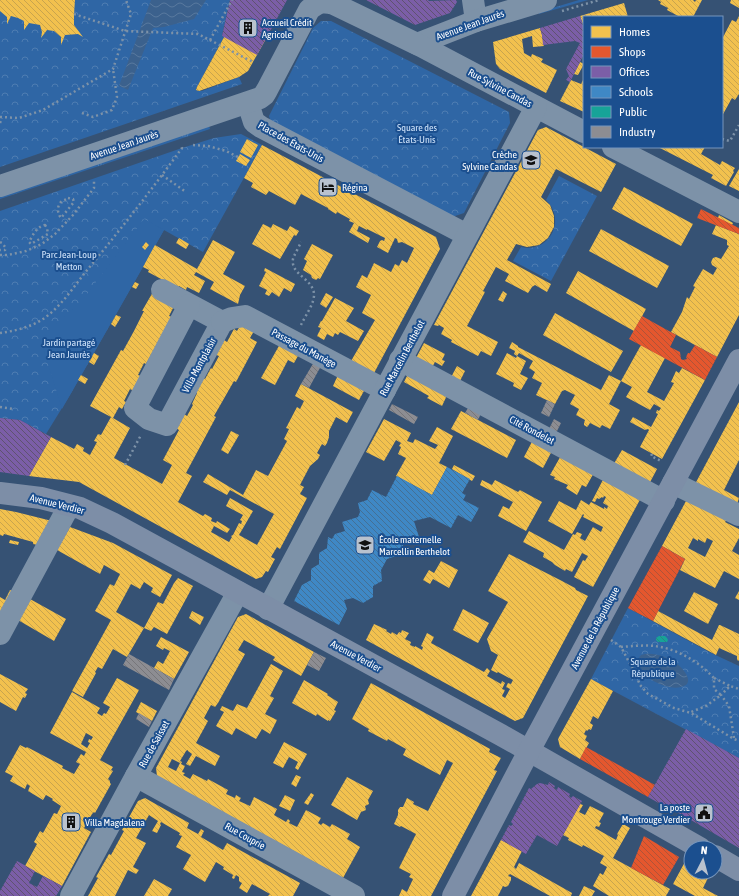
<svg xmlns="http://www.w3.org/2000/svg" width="739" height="896" font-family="'Asap Condensed',sans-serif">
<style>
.grass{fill:url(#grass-tufts)}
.park{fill:url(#park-crowns)}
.garden{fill:#2f66a5}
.water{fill:url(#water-waves)}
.homes{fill:url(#homes-back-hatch);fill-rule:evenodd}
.shops{fill:url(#shops-back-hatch)}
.offices{fill:url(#offices-back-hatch)}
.schools{fill:url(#schools-back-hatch)}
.public{fill:url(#public-back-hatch)}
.industry{fill:url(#industry-back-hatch)}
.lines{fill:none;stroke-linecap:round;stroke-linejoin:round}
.path{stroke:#7d92a8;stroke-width:2.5;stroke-dasharray:2 3;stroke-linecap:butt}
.minor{stroke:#7d92a8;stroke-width:22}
.major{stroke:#7d8ea7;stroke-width:22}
.labels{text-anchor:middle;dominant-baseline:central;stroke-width:4;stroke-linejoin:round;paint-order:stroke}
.poi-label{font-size:10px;fill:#fff;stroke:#1b4f8f;text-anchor:start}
.street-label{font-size:10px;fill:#fff;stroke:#1b4f8f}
.park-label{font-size:10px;fill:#cfe3fa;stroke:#1b4f8f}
</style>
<defs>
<pattern id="grass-tufts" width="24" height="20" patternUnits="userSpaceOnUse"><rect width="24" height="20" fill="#2f66a5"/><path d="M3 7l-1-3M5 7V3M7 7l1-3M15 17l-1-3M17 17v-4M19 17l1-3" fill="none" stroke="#4e7db2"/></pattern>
<pattern id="park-crowns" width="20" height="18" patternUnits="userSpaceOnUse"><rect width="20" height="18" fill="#2f66a5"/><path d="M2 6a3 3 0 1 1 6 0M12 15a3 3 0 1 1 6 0" fill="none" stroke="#4e7db2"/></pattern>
<pattern id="water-waves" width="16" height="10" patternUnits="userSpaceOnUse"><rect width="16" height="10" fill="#3b618d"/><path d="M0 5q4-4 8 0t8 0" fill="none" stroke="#58799e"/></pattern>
<pattern id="homes-back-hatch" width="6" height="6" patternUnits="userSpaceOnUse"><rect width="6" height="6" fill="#f2c14e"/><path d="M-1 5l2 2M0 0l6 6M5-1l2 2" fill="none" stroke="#c8a44e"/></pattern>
<pattern id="shops-back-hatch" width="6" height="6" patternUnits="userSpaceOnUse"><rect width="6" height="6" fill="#e4572e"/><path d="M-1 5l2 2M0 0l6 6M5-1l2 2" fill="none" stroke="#af5338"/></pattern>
<pattern id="offices-back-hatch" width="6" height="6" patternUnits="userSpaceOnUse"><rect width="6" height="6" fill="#7b5ea7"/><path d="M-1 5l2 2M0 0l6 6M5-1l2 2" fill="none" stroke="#5f5370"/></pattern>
<pattern id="schools-back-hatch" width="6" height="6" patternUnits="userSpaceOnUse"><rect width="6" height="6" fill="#3f88c5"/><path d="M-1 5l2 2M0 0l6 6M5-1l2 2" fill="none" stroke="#447095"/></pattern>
<pattern id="public-back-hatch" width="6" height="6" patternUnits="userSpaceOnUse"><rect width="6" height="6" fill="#17a398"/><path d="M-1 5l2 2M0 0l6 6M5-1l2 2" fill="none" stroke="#278981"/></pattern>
<pattern id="industry-back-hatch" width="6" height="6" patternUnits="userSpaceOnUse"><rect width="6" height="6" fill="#8d8d92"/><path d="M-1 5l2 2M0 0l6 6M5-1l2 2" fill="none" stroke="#76767a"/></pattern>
</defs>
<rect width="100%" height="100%" fill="#365274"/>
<g class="grass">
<polygon points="579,0 588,0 539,14 539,12"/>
<polygon points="209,126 210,129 0,199 0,195"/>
</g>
<g class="park">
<polygon points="0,0 230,0 228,9 222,35 224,37 197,87 196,90 199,91 202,91 239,77 242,84 0,167"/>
<polygon points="321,21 331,21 509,112 510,123 464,213 452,217 271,123 269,116 313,28"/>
<polygon points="241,134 262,145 203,252 164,230 70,395 46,434 20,420 0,418 0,211 182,148 214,138"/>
<path d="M559 176 597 196 551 281 513 261 521 247C549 254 567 220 546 200Z"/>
<polygon points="628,608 709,652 739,666 739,758 591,679"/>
</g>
<polygon class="garden" points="144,219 164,230 62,409 40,338 81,302"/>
<g class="water">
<polygon points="151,0 206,0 194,19 164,27 153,28 128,90 119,86"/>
<path d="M645 654C657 653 667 657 677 664 684 669 696 684 681 687 666 691 637 676 638 659L641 655Z"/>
</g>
<g class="homes">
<polygon points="0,0 75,0 74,14 74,25 83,37 78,34 65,35 61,45 61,37 54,31 47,30 41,38 42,32 40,25 29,23 24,30 24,21 18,18 11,16 7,24 7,17 0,11"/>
<polygon points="658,0 693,0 695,2 696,0 702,0 693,17 680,17 667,10 668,8 660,4 661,2"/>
<polygon points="731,0 739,0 739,8 730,3"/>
<polygon points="624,3 628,17 584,17 584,27 580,16"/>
<polygon points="739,16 739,94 735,100 732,98 722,116 722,39 732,20 736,22"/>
<polygon points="235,17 268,35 248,71 239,77 199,91 196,90 197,87"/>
<polygon points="540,28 542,35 544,46 533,47 532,36 522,39 524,53 531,57 532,54 543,59 541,62 557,70 546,93 500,69 496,64 493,42"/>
<polygon points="580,62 584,64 578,75 574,74"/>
<polygon points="584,78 584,112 560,101 571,80 581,84"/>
<polygon points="546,127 616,164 601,192 556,169 541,197 550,205 554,216 554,227 548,238 539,245 527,247 516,244 507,260 551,284 547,292 535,285 532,287 528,293 505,281 509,274 496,267 483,291 485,292 467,326 498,342 491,356 481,351 478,356 451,342 452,340 441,334 444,328 439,325 438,326 434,325 538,130"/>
<polygon points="247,139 258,145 251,158 240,152"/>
<polygon points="262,145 436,237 440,249 373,375 351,361 375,320 362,313 371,295 356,287 362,275 367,278 374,263 391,272 395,264 399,266 402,260 407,263 414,248 402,242 398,243 397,239 395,238 388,253 377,247 380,241 382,240 384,241 385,238 367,229 367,230 359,226 357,231 370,238 368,243 349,232 354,223 349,221 350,219 337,212 336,214 328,209 328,208 301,194 295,205 269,191 266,195 251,187 253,183 244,178"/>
<polygon points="658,147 705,147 701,154 720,165 722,161 735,168 733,171 734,172 726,186 711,178 713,175"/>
<polygon points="240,154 250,160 246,166 236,161"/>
<polygon points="739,169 739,191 729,186"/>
<polygon points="624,187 693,224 681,246 612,209"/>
<polygon points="719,215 733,223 732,225 718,218"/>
<polygon points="263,224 271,228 273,224 287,231 290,226 299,231 296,236 294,235 280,259 252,244"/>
<polygon points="716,225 739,234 739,315 717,357 671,332 682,312 687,297 689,299 695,287 693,286 703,269 713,275 717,268 712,265 711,262 713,258 716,257 721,259 729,246 727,245 727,240 712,234"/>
<polygon points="601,229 669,266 657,288 589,251"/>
<polygon points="179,238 189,244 186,249 176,243"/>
<polygon points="213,240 235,252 223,274 245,286 240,295 238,304 210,289 214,282 196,272 194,275 205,281 199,293 187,287 186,290 179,286 178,288 148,272 149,270 143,267 155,245 197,269"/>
<polygon points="146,242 149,245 145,250 142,247"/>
<polygon points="312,244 333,255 320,279 318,278 316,280 312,278 311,275 303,270 307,261 304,259"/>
<polygon points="265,268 295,284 291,292 284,288 279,297 272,292 269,296 265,294 267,290 259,286 266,272 264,271"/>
<polygon points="578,271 646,309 634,331 566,293"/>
<polygon points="135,282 139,284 136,289 132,287"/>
<polygon points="503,291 507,294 503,302 498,300"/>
<polygon points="153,292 175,304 169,316 172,317 146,364 144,363 138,375 141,376 133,391 130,389 124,401 126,402 122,409 119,407 113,418 130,428 114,458 162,484 172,465 163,460 179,430 176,428 184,414 187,416 193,405 192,404 197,393 194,391 202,377 205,379 211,368 212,369 219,356 216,355 224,340 227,342 234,329 237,331 241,324 254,331 250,338 257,342 236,382 234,381 214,416 216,417 186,473 192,476 178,502 203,516 205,514 212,518 211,521 216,523 217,521 230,529 227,533 214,526 211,532 229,542 232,537 231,536 233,535 239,523 241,524 242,521 240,520 243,515 226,506 230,498 253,511 239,535 257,545 274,514 230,490 227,495 203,482 208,474 243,495 256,470 268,476 287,441 284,439 289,429 286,428 297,407 300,409 304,401 295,396 301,384 353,412 347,423 336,417 329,431 329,437 327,443 325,446 322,444 317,453 320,455 318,459 310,466 300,485 304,487 300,494 307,498 280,549 277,547 271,557 275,559 268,572 266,571 262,577 256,579 79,482 29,476 51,437 74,449 77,444 84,448 83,451 90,455 97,442 94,441 98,434 101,435 111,417 90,406 121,350 123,351 134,331 144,311 142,311"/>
<polygon points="326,293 333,297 326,308 320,304"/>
<polygon points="335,298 354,308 346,321 364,331 358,341 340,332 338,335 335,333 333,337 327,334 324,340 317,336 321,328 318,327 321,321 322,321"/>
<polygon points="555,313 623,351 611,372 543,335"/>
<polygon points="116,315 121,317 115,327 111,324"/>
<polygon points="512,342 518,346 518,347 601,390 609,375 621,381 609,404 620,410 610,429 602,425 600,428 590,423 588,426 587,427 584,425 584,423 585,420 576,415 579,409 570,404 575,395 565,390 562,391 555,404 536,395 542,383 532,378 535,372 529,368 533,361 519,353 517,356 514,354 515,351 509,348"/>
<polygon points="424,343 445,354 442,360 445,361 442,366 435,362 430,371 415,360"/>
<polygon points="280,344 299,354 294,363 288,360 275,385 261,378"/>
<polygon points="641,345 665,358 647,392 664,401 674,383 671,382 676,371 679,373 682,368 705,380 662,459 640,447 649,430 648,429 645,430 630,422 633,417 651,427 658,414 656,413 657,410 659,411 661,408 654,404 650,410 626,397 632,387 621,381"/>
<polygon points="94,353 99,356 94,365 89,362"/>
<polygon points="507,353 516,358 517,356 526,361 520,374 528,378 521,390 513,386 514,383 496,374"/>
<polygon points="457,366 465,371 458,385 449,381"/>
<polygon points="410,370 449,391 442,406 427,398 429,396 404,382"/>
<polygon points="81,375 88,379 85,384 78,380"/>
<polygon points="338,375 365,389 359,400 333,386"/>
<polygon points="739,402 739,460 724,490 739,498 736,507 694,486"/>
<polygon points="461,411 516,440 507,458 451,429"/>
<polygon points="384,419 411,433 407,441 413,443 415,439 435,449 438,445 429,441 437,427 453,436 439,463 447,467 432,495 396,476 406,458 398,454 401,447 399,446 401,443 396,440 384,461 366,452"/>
<polygon points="231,431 239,435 228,454 221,450"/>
<polygon points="535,436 554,447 543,468 524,457"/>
<polygon points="622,450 657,469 648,486 612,467"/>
<polygon points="563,452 596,469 586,487 582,485 577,495 566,488 568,485 554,479 555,477 550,475"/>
<polygon points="454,465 475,476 472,481 452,469"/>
<polygon points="606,474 643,494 593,587 574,577 583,560 585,561 588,556 582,553 572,572 566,569 565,571 555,565 552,562 543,557 544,553 523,542 529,531 564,550 573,534 575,535 577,532 582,534 580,538 585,541 593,527 601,532 603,527 583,517 584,515 583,514 572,534 548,521 559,501 576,510 581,500 589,505 591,502 604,509 604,507 607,509 608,506 603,503 606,497 604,496 603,498 602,497 599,499 597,498 595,502 592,501"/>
<polygon points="482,480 492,485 495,480 518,492 520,490 542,502 526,531 498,516 503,506 509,509 513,502 480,485"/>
<path d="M686 501 728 518 725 522 739 529V538L732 551 739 555V579L724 571 715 588 680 570 685 559 662 546ZM693 538 698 541V539L705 543 707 538 713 541 705 557 688 548Z"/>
<polygon points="0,509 16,512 56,522 42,546 33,544 33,542 4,534 3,536 0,535"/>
<polygon points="70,527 113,543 172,575 160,597 151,592 153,588 144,582 140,589 131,584 116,612 144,628 127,657 113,649 102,669 98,667 95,672 96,673 83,697 72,691 111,620 95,611 110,584 114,586 120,574 104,565 100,574 57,550"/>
<polygon points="10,540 19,542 18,545 9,543"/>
<polygon points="509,554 562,581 575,588 576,590 588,596 523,718 515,721 366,640 374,624 387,630 386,631 391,634 392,632 397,635 399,632 401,633 402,630 409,633 405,639 411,642 410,645 415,647 415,646 422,650 423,647 421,646 427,633 434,637 431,643 484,672 487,668 490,671 487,676 501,684 502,681 505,683 502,689 505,690 502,696 505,698 510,689 506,687 508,683 511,684 513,680 498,672 497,673 491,670 498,655 491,651 487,639 508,602 488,591"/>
<polygon points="441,561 458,570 449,588 433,579 430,584 423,580 429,570 434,573"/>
<polygon points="178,578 193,586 167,634 154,627 151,631 144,628 158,602 163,604 174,583"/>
<polygon points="10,590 15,592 0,623 0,597 5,600"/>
<polygon points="739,591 739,600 735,598"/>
<polygon points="694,592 718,604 708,624 684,611"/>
<polygon points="30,599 66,619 54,641 18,620"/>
<polygon points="463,609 489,623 478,643 453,630"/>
<polygon points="192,611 204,617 200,625 189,618"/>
<polygon points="658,611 712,640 719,625 720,625 739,634 739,661 737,660 737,656 719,648 716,655 653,621"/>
<path d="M246 614 314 652 301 676 273 660 275 657 244 640 238 650 245 654 218 703 215 707 211 705 204 718 208 721 196 743 220 756 215 766 196 756 190 766 186 764 192 754 188 751V750L186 751 180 761 182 762 181 764 185 766 182 772 185 773 183 775 190 779 193 774 207 781 208 779 228 790 226 794 235 798 236 795 241 798 239 801 250 806 254 797 277 809 274 815 286 822 288 819 290 821 289 823 297 827 306 810 321 818 318 823 321 825 323 823 330 827 332 824 350 834 347 839 360 847 343 878 157 776 156 768 238 617ZM172 759 180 763 176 771 168 767Z"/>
<polygon points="161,637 189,652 174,679 154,668 158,661 163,664 170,651 164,648 163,650 156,646"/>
<polygon points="271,664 283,671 270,696 274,698 265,714 277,720 270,734 262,729 256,739 236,728 232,735 216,726 224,712 220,710 222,706 233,711 237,704 247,708"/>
<polygon points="0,674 28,689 25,693 27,694 25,698 23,697 16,711 0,702"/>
<path d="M117 678 139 690 100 760 113 767 111 770 113 771 108 779 110 781V783L111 784 95 813 94 812 92 814 84 828 91 832 62 886 25 866 37 844 34 842 40 831 43 833 54 813 57 814 61 806 52 800 53 799 46 795 43 800 28 791 30 786 27 784 25 789 10 781 13 776 5 772 20 745 26 748 27 747 63 766 62 768 74 774 80 764 76 762 81 754 84 756 86 752 50 733 72 692 100 708 97 713 102 716 104 713 106 714 110 707 103 703ZM86 733 93 737 91 740 89 739 88 742 90 743 87 748 81 744Z"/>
<polygon points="591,679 613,691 598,719 593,716 590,723 593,725 591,730 589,729 587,731 586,730 584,734 587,736 585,740 589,743 580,759 560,747 558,739"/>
<polygon points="304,680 328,694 327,695 338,702 334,710 336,711 330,721 328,720 328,721 317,714 316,716 292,703"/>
<polygon points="371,683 490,749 489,752 501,758 494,770 497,771 431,896 399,896 402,889 407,892 413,879 409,877 411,874 399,868 416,834 401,826 400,827 394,824 398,815 398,810 400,807 403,807 407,798 414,802 413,804 428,811 453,763 447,760 440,775 403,755 406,749 388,739 387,741 368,731 369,729 352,719"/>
<polygon points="141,702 157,711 152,721 136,712"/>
<polygon points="284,742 307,754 298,770 295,768 298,762 289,757 283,768 273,763"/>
<polygon points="296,775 301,777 296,787 291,784"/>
<polygon points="347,777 373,791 368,800 369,804 365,806 366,810 361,812 357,820 331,805"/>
<polygon points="311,793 314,795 308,805 304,803"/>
<polygon points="285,795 295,800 290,811 279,806"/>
<polygon points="145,798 189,823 187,828 198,834 201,829 204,831 201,837 223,850 227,843 300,883 293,896 268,896 270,894 252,884 247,893 239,888 242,883 240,882 239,881 239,877 236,875 234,879 232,878 233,875 223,869 224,867 216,862 205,882 183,869 191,855 176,847 182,836 179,835 180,833 161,822 160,824 161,825 157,833 152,831 158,821 149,815 136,838 146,843 133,867 139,870 136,874 128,870 115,896 88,896 98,878 96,877 109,854 111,855 124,831 122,830 138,801"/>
<polygon points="580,804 583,805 579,812 585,815 590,806 604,813 599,822 601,823 599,827 596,826 595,828 616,840 618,835 617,834 623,824 630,828 613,858 670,889 666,896 609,896 593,886 600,873 603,875 607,867 600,863 604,856 583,845 582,847 568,840 569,838 563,835"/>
<polygon points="501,840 522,851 514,867 516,869 519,863 572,893 571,896 550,896 510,874 508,876 511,877 511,880 508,886 505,887 503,886 498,896 471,896"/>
<polygon points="686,860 691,863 691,872 707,872 710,874 703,888 718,896 695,896 673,884"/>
<polygon points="154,879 172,889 168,896 144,896"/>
<polygon points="584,886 595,891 592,896 579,896"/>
</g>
<g class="shops">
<polygon points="701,209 739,228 739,234 697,218"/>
<polygon points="642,316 676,335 670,347 680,352 681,359 683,360 687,359 686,357 688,353 690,353 695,345 717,357 705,380 629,339"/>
<polygon points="662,546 685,559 653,621 628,608"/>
<polygon points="586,747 655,785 648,797 580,759"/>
<polygon points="644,836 679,857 663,885 631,868"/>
</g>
<g class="offices">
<polygon points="230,0 287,0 257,55 222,36"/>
<polygon points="366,0 428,0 429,1 456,0 457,2 450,13 415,25"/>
<polygon points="580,16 584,28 584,54 570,82 566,80 569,76 566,69 580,43 575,41 543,45 542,35 540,28"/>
<polygon points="0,418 20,420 51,437 29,476 0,472"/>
<polygon points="686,729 739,758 739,848 672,809 671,810 648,797"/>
<polygon points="549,782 555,786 554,788 557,790 558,787 570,794 569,796 571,798 573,796 582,801 557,846 537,835 526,854 501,840 509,825 511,826 513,824 511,822 529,788 531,789 537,784 540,783 548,785"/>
<polygon points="17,861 35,871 29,883 37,887 43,876 62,886 56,896 0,896 0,891"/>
</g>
<polygon class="schools" points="447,467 470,479 462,493 466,495 463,500 479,508 471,522 458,515 451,528 430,517 414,521 419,537 402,542 405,553 387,559 381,570 382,581 373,586 373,597 363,603 353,598 344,600 347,609 339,625 294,601 302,585 311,580 311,569 319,564 319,553 327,548 328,537 332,539 335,534 345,531 342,522 358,517 360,512 358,503 367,500 372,490 386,497 397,476 432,495"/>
<polygon class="public" points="659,636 665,636 667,638 668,640 667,642 658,642 656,640 656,638"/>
<g class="industry">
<polygon points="314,362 321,366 309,388 301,384"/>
<polygon points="547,400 555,404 549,417 541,413"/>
<polygon points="471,403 483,409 478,420 465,413"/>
<polygon points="392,404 418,417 414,424 389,410"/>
<polygon points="554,419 561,423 554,437 547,433"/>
<polygon points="314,652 326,658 319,671 307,665"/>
<polygon points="129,654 174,679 169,690 123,665"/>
<polygon points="139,713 152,721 149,727 136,719"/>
</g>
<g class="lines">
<g class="path">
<polyline points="562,11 599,0"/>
<polyline points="74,14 125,31 198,34 253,62"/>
<polyline points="210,40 232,0"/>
<polyline points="82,113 93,117 112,110 117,97 113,69"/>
<polyline points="0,117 19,118 43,110 113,69 131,14 126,0"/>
<polyline points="0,123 2,118"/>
<polyline points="722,139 730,141 739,125"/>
<polyline points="193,145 208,146 226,151 238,157"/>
<polyline points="162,175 186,192"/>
<path d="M68 198 73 199 74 202 61 218C57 213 57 206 61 202 63 200 66 200 68 198Z"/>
<path d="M45 225 47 228 48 234 31 244 29 242C33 235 36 227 45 225Z"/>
<polyline points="0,242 2,243 6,248 5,250 0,250"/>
<polyline points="0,255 8,255 26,251 42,244 55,234 73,215 94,188 94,179"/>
<path d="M301 325C305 316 313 306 314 296 315 279 290 275 293 259 294 255 299 247 301 242"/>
<path d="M0 333C15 331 31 327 43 319 62 306 74 286 88 269 121 229 152 189 182 148L180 145"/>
<polyline points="0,407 14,409"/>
<polyline points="652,454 651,456 661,461"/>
<polyline points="125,465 141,435"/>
<polyline points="611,640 621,647 636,675 640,685 648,694 674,708 691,713 734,739 739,741"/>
<path d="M621 647C632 646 644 645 655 646 678 649 699 662 714 678V689L721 695 706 706 691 712"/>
<polyline points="714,678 730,686"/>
<polyline points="734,738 729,706 721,695 730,686 739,689"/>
</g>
<g class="minor">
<polyline points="473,0 476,21"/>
<polyline points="417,44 476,21 546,0"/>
<polyline points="248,103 254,122 261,127 467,235"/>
<polyline points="613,147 739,212"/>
<path d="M0 186 260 98 264 95 267 90 309 10C318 2 323 1 334 4L421 46 584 132"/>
<polyline points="162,290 222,322"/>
<polyline points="189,305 135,408 149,419 167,425 222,322"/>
<polyline points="222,322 232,318 245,316 385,390"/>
<polyline points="400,360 664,501"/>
<polyline points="673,483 739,515"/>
<polyline points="268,609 536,107"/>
<polyline points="0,634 69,506"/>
<polyline points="136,776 354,896"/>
<polyline points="71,896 136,776 238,592"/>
</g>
<g class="major">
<polyline points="0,493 41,498 80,508 112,523 501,735 700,848"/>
<polyline points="715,856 739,870"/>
<polyline points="453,896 529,751 739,360"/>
</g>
</g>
<defs>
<symbol id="building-square" viewBox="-11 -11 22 22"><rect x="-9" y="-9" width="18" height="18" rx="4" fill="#b9c2ce" stroke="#1b4f8f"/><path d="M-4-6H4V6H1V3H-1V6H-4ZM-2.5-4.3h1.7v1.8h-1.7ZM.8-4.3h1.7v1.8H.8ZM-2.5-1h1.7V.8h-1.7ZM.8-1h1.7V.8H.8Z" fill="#111"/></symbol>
<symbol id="school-square" viewBox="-11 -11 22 22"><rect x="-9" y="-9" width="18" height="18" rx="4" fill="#b9c2ce" stroke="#1b4f8f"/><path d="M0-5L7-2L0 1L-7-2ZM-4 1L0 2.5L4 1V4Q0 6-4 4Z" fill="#111"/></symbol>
<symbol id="hotel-square" viewBox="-11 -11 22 22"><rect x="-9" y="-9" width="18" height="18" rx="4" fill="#b9c2ce" stroke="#1b4f8f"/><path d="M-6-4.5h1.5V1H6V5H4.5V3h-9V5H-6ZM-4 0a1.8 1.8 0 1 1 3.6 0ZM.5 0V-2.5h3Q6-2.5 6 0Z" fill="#111"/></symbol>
<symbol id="civic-square" viewBox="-11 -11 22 22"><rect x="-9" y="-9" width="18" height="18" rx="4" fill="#b9c2ce" stroke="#1b4f8f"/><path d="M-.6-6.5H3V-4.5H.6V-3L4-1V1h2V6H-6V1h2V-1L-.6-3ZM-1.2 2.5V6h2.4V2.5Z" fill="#111"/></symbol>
</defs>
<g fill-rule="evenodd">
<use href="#building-square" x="237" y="17" width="22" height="22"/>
<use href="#school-square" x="520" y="149" width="22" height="22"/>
<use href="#hotel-square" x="317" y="176" width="22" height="22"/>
<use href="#school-square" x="354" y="534" width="22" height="22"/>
<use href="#civic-square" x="693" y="802" width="22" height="22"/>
<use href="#building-square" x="60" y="811" width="22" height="22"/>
</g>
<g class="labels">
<g class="poi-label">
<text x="262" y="22">Accueil Crédit<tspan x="262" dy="12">Agricole</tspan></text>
<text x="517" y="154" text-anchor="end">Crèche<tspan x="517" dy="12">Sylvine Candas</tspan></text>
<text x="342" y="187">Régina</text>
<text x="379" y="539">École maternelle<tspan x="379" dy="12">Marcellin Berthelot</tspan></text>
<text x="690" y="807" text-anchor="end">La poste<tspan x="690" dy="12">Montrouge Verdier</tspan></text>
<text x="85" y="822">Villa Magdalena</text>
</g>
<g class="street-label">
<text transform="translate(470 25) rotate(-20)">Avenue Jean Jaurès</text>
<text transform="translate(500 88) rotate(28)">Rue Sylvine Candas</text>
<text transform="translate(291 142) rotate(29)">Place des États-Unis</text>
<text transform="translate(124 145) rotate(-19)">Avenue Jean Jaurès</text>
<text transform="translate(304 348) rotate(28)">Passage du Manège</text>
<text transform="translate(402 358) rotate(-62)">Rue Marcelin Berthelot</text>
<text transform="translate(199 365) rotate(-62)">Villa Montplaisir</text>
<text transform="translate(532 430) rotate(28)">Cité Rondelet</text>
<text transform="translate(57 504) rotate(14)">Avenue Verdier</text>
<text transform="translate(595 628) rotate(-62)">Avenue de la République</text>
<text transform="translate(356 656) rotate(28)">Avenue Verdier</text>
<text transform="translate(154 744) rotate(-61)">Rue de Saisset</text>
<text transform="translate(245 836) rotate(29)">Rue Couprie</text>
</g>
<g class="park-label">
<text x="417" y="127">Square des<tspan x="417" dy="12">États-Unis</tspan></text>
<text x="69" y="254">Parc Jean-Loup<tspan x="69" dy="12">Metton</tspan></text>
<text x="69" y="342">Jardin partagé<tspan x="69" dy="12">Jean Jaurès</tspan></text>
<text x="653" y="661">Square de la<tspan x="653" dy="12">République</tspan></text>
</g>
</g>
<rect x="583" y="16" width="140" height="132" fill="#1b4f8f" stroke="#7695bc"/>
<rect x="591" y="26" width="20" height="12" fill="#f2c14e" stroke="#7695bc"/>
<text x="619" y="36" font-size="12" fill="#ffffff">Homes</text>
<rect x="591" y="46" width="20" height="12" fill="#e4572e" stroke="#7695bc"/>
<text x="619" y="56" font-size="12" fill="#ffffff">Shops</text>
<rect x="591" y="66" width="20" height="12" fill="#7b5ea7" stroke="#7695bc"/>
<text x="619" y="76" font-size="12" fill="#ffffff">Offices</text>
<rect x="591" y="86" width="20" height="12" fill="#3f88c5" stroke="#7695bc"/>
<text x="619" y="96" font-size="12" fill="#ffffff">Schools</text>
<rect x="591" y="106" width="20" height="12" fill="#17a398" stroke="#7695bc"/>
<text x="619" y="116" font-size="12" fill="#ffffff">Public</text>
<rect x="591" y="126" width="20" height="12" fill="#8d8d92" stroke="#7695bc"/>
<text x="619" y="136" font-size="12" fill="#ffffff">Industry</text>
<g transform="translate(703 860) rotate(6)"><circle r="19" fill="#1b4f8f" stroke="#7695bc"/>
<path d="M0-3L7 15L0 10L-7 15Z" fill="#b9c2ce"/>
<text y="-6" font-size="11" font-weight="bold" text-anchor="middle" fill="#ffffff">N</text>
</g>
</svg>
